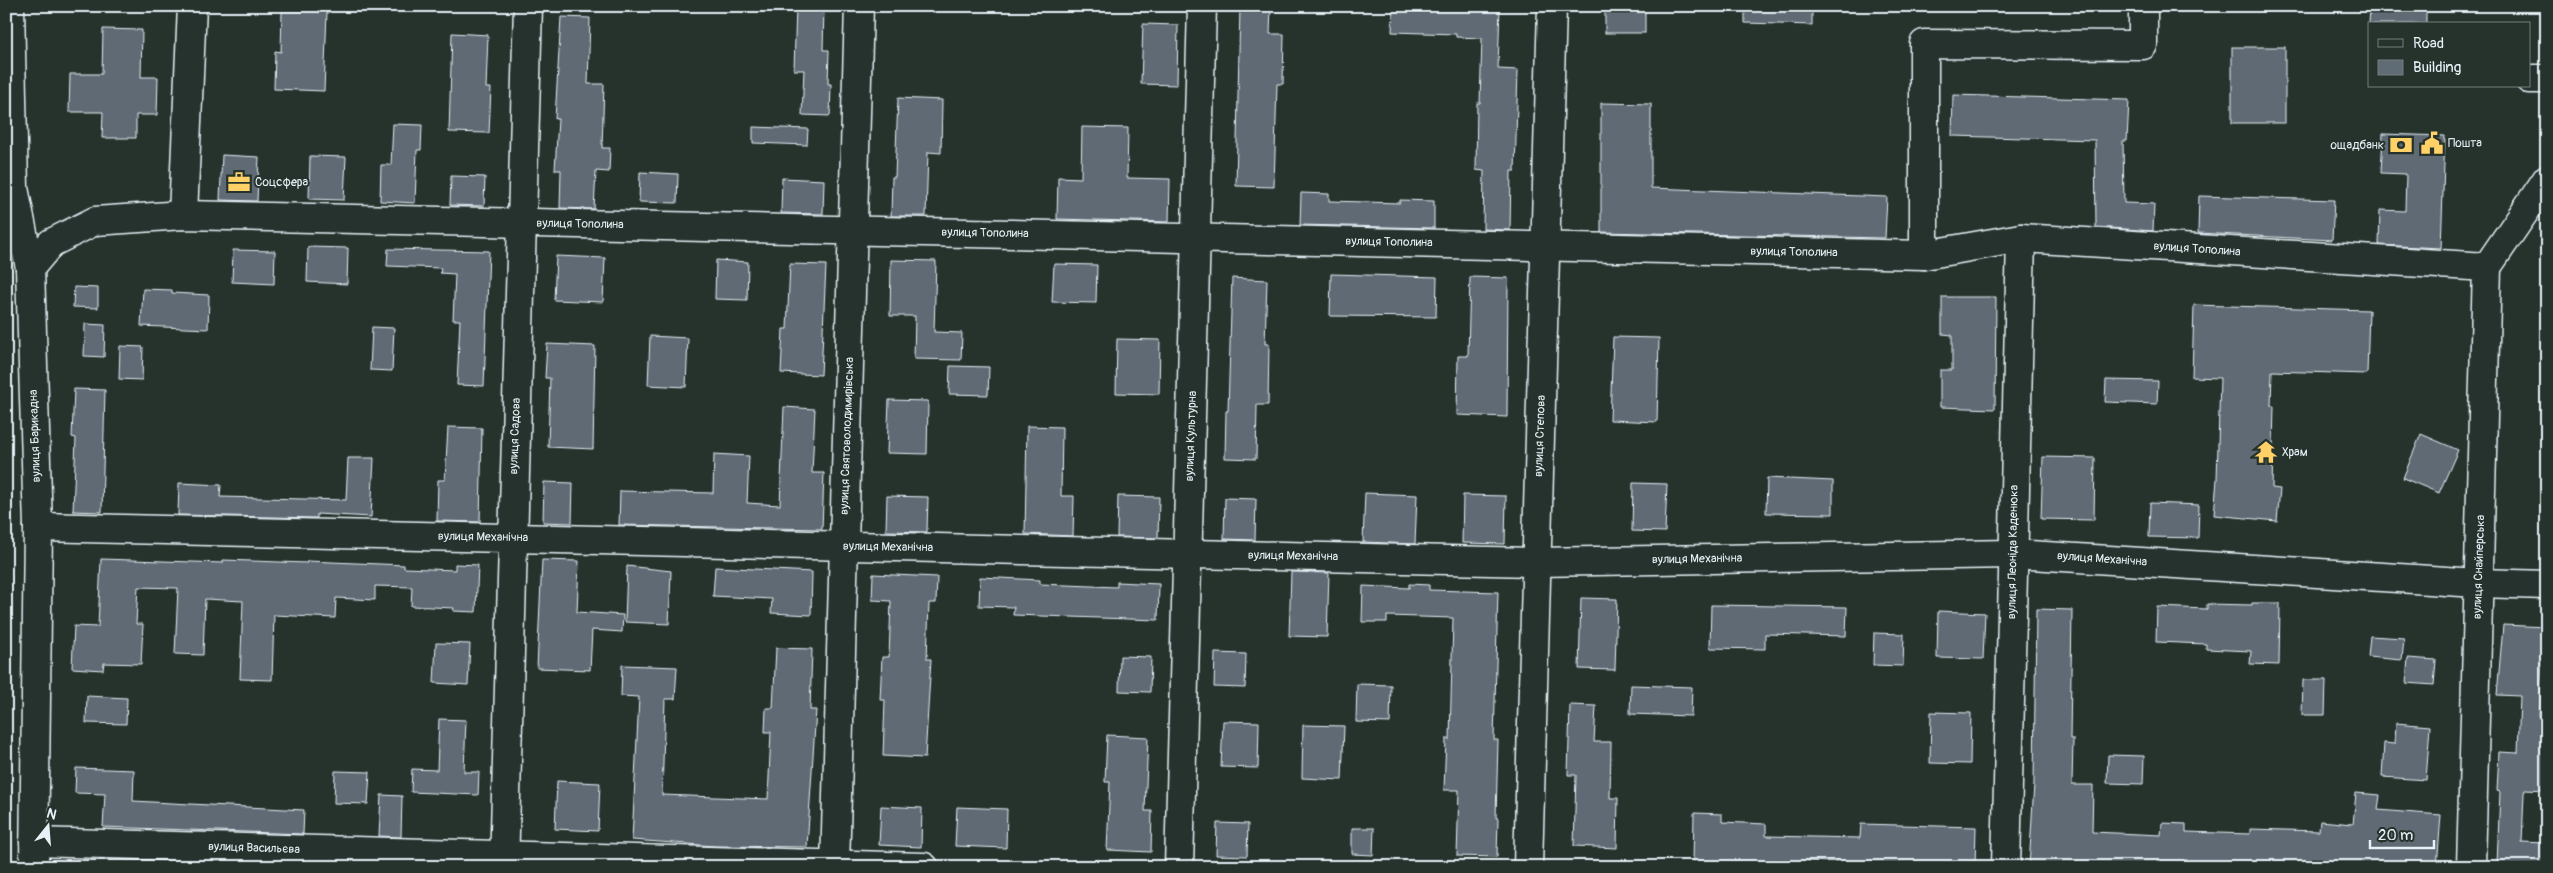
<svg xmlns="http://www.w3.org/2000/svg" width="2553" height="873" font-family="Pangolin,sans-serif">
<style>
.building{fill:#5f6b75;stroke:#e8f1f8}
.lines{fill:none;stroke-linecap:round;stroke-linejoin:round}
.minor-casing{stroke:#e8f1f8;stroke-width:31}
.minor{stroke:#26332d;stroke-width:28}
.labels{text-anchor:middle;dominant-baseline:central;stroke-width:4;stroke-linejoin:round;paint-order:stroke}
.poi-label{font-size:12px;fill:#e8f1f8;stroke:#26332d;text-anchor:start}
.street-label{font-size:12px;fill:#e8f1f8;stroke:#26332d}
</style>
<rect width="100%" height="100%" fill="#26332d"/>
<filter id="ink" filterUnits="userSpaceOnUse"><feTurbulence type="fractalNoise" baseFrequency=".02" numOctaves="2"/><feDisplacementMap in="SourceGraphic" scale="10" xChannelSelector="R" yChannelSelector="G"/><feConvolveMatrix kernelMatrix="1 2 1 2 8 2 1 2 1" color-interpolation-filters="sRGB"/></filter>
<g filter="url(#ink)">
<g class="building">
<polygon points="796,6 824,6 823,50 829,50 828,84 831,84 830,116 802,115 804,70 794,70"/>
<polygon points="1240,6 1271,6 1270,34 1284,34 1283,84 1277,84 1274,187 1236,186"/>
<polygon points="1393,6 1500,6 1498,69 1518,70 1515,171 1511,171 1510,230 1483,229 1484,171 1476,170 1477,103 1480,103 1482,38 1456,37 1456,34 1392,32"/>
<rect x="1605" y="6" width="40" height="27"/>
<polygon points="1745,6 1812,6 1812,25 1745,23"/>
<polygon points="2370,6 2426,6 2426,24 2369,24"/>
<polygon points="282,11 327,12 324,91 274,89 275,51 281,52"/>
<polygon points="561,17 590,18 588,84 604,84 602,148 610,148 609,172 596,171 594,209 560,208 561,170 555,170 558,119 555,119"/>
<polygon points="1143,24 1178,25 1177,85 1141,84"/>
<polygon points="103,29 142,30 141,77 158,77 157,115 136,115 136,138 102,138 103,112 69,112 70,74 102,74"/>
<polygon points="452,33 488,35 486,88 491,88 489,133 449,132"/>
<rect x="2232" y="47" width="53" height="76"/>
<polygon points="1953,95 2129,100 2127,141 2123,141 2124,203 2154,204 2153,231 2096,227 2095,140 1952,136"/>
<polygon points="898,98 942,100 941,153 928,152 926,216 891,216 892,177 895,177"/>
<polygon points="1601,103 1651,104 1651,188 1887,197 1885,238 1601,232"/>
<polygon points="393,124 422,125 421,150 417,150 415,203 380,201 381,165 391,165"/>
<polygon points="753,127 808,129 807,145 753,143"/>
<polygon points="1082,127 1128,128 1127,178 1170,179 1169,222 1057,219 1058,177 1081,178"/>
<polygon points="2383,134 2445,136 2441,248 2379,245 2380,210 2405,211 2406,174 2381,173"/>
<polygon points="222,155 259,157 257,201 220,200"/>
<polygon points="310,156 346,157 344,200 309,199"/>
<polygon points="640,172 678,174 677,203 639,202"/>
<polygon points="451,176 485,177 484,206 450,205"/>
<polygon points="782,178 824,180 823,214 781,213"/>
<polygon points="1301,193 1329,194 1329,201 1400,203 1400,200 1434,201 1434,228 1300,225"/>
<polygon points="2199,196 2334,200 2332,240 2198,233"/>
<polygon points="308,247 348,248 347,284 307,282"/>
<polygon points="388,249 489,251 484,386 457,385 460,320 453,320 455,274 440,273 441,268 387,266"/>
<polygon points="233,250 275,251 274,284 232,282"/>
<polygon points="556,256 605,258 603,302 554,300"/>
<polygon points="716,260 748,262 747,300 715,299"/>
<polygon points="891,260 936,261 934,332 962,333 961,360 914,359 915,316 890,316"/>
<polygon points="790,264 826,265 821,375 781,373 783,329 787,329"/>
<polygon points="1054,264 1097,265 1096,303 1052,302"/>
<polygon points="1331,274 1437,277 1436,317 1330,316"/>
<polygon points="1470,277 1508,278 1507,417 1457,415 1458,356 1468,356"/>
<polygon points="1232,278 1267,280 1265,344 1269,344 1268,405 1257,405 1256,459 1225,458 1226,411 1228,411"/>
<polygon points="74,287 98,288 98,308 73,307"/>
<polygon points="143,289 172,290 172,293 209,295 208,329 141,326"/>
<polygon points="1942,297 1996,297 1995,409 1940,407 1940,370 1952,370 1952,335 1942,334"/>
<polygon points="2194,305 2369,310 2367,374 2272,371 2271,406 2274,406 2272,488 2280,489 2277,521 2214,515 2217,479 2220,378 2192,377"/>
<polygon points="85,324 105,325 104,357 84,356"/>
<polygon points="372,327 394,328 392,371 370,370"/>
<polygon points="650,336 688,338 686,387 648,385"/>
<polygon points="1613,337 1659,338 1657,422 1610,420"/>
<polygon points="1117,339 1160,340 1159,394 1116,393"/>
<polygon points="547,344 595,346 593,449 548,447 550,378 545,378"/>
<polygon points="120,346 143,347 142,380 119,379"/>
<polygon points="950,366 989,367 988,395 949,394"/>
<polygon points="2106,380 2158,381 2157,404 2105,402"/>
<polygon points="74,389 105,390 102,512 73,511 76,438 72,437"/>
<polygon points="889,400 928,401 927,454 887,453"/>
<polygon points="784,407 815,409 812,473 824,473 822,529 619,525 620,491 713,493 714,454 749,456 747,503 780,505"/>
<polygon points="1027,426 1062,427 1061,496 1074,496 1073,536 1025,534"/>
<polygon points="448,427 482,428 480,522 437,521 438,480 445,480"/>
<polygon points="2421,434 2458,450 2439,493 2403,478"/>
<polygon points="2043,457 2095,458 2094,520 2041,519"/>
<polygon points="348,458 374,458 371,517 317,514 317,518 178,515 179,483 221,485 220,497 346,500"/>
<polygon points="1767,478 1833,481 1833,514 1766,513"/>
<polygon points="544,482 573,483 572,523 543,522"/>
<polygon points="1633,483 1667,484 1665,532 1632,531"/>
<polygon points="1365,493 1417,495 1415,544 1363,542"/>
<polygon points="1463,495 1506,496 1505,544 1462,543"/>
<polygon points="887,496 928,497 927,532 886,531"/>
<polygon points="1118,496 1159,497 1158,538 1117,537"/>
<polygon points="1225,498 1256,499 1255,540 1224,539"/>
<polygon points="2150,503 2199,505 2198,538 2149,537"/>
<polygon points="101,559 223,563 223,560 307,563 307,561 404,565 404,568 455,570 455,564 478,565 476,612 453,611 454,608 411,606 412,587 375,586 375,600 336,598 335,618 274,615 272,680 240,679 243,601 205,599 203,655 175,654 178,588 138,587 136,624 143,624 141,664 104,663 103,670 72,668 74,626 98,627"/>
<polygon points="542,560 579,561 577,612 623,615 622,632 592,630 590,670 537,668"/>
<polygon points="627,566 671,571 669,624 625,622"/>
<polygon points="715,567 812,572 811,615 771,613 772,599 713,596"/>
<polygon points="1291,572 1329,573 1327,637 1289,636"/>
<polygon points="873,574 937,577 936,603 929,603 927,659 931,659 925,758 883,756 885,700 880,700 882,657 889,657 891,601 872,600"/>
<polygon points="980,577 1040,580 1040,584 1117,587 1117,582 1159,584 1158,620 1013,615 1014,607 979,606"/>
<polygon points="1409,584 1429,585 1429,590 1498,592 1494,740 1498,740 1496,818 1498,818 1497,857 1457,856 1459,790 1444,790 1446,739 1450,739 1453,618 1387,616 1387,622 1362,622 1363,586 1409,588"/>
<polygon points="1581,598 1617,599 1615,670 1579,669"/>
<polygon points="2252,603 2280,603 2279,665 2250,664 2251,651 2206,649 2206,644 2156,642 2157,607 2207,609 2207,604 2252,605"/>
<polygon points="1711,605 1847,607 1846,636 1765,634 1765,649 1710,648"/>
<polygon points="2036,609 2072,610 2070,739 2073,739 2072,785 2093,785 2092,832 2161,835 2162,823 2186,824 2186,832 2250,834 2250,829 2319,831 2320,821 2353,824 2356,793 2380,795 2378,810 2441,815 2437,867 2403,864 2403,867 2029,867 2034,784"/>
<polygon points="1938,611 1985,613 1983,659 1937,658"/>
<polygon points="2503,625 2546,627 2545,661 2542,661 2539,719 2547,720 2547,790 2525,789 2524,793 2522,842 2545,843 2544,866 2497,864 2500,792 2497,791 2499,752 2518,753 2520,696 2497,695"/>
<polygon points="1874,633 1904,634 1903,666 1873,665"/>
<polygon points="2370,636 2404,638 2402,660 2368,657"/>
<polygon points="436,643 470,644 468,685 434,683"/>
<polygon points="776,648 812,649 810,710 816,710 807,847 715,846 632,840 639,697 621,696 622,665 677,667 675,699 665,699 662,795 768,799 771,732 765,732 766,708 773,708"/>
<polygon points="1215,653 1246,654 1245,688 1214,687"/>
<polygon points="1120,656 1151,657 1150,692 1119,691"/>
<polygon points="2408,658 2436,660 2434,685 2406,683"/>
<polygon points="2303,680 2326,680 2325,715 2302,715"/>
<polygon points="1357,684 1391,685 1390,723 1356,722"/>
<polygon points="1631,685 1692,687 1691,716 1630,714"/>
<polygon points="87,696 127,698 126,724 86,723"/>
<polygon points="1570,705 1596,706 1594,742 1611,742 1610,798 1618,798 1617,848 1574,846 1576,775 1568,775"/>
<polygon points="1931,712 1971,713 1970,764 1930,763"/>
<polygon points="439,719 466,720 464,772 479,772 478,795 411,792 412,769 437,770"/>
<polygon points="1223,721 1259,722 1258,768 1221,767"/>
<polygon points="2396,723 2430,726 2426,780 2382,777 2384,743 2395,744"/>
<polygon points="1303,725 1344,726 1342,780 1302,778"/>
<polygon points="1107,735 1148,737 1145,811 1152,811 1151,852 1107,850 1110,782 1105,782"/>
<polygon points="2108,755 2144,756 2143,784 2107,783"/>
<polygon points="76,768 134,770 133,801 304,810 303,834 103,827 105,794 75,793"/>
<polygon points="335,771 370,772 368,804 334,803"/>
<polygon points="557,781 600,783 598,831 555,829"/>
<polygon points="381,795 402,796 401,837 379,836"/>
<polygon points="881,806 922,808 921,847 879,845"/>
<polygon points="957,807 1007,809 1006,848 955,846"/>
<polygon points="1694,813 1722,814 1722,822 1766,824 1766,836 1860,838 1861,824 1976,827 1975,866 1765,860 1765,864 1693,863"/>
<polygon points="1217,823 1248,824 1247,856 1216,855"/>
<polygon points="1352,828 1374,828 1373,855 1352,854"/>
</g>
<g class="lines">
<defs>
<g id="minor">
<polyline points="10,6 14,188 30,268 38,527 34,867"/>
<polyline points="2529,79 2547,79"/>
<polyline points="183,215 192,6"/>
<polyline points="1924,255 1924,44 2143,45 2143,6"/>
<polyline points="30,268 51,243 95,221 183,215 1924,255 2021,238 2487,267 2547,179"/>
<polyline points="38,527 1537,562 2013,554 2478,583 2547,585"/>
<polyline points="34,842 924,867"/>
<polyline points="504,867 528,6"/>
<polyline points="835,867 859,6"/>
<polyline points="1179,867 1202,6"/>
<polyline points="1528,867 1552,6"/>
<polyline points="2006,867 2021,238"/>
<polyline points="2471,867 2487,267"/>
</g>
</defs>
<use href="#minor" class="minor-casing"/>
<use href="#minor" class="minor"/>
</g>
</g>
<defs>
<symbol id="civic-bare" viewBox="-9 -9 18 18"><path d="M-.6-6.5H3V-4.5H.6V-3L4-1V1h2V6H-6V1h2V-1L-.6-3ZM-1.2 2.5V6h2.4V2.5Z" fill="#ffd166" stroke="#26332d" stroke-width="2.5" paint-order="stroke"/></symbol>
<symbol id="bank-bare" viewBox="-9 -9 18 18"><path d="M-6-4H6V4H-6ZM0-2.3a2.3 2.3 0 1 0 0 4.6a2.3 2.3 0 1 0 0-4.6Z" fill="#ffd166" stroke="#26332d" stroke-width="2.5" paint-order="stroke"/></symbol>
<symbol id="office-bare" viewBox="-9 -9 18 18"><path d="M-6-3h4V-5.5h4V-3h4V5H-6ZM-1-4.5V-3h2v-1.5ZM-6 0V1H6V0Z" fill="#ffd166" stroke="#26332d" stroke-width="2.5" paint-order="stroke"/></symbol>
<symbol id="temple-bare" viewBox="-9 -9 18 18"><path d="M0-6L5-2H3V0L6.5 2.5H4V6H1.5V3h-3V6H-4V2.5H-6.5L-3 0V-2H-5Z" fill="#ffd166" stroke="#26332d" stroke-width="2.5" paint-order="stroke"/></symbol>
</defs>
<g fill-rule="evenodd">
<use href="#civic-bare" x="2416" y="127" width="32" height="32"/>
<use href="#bank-bare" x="2385" y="129" width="32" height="32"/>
<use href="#office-bare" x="223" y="166" width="32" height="32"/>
<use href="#temple-bare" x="2250" y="436" width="32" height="32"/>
</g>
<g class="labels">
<g class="poi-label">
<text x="2448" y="143">Пошта</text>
<text x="2384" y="145" text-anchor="end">ощадбанк</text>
<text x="255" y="182">Соцсфера</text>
<text x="2282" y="452">Храм</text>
</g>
<g class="street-label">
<text transform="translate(580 224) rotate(1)">вулиця Тополина</text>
<text transform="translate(985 233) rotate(1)">вулиця Тополина</text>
<text transform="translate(1389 242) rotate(1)">вулиця Тополина</text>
<text transform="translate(2197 249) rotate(4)">вулиця Тополина</text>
<text transform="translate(1794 252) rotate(1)">вулиця Тополина</text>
<text transform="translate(35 436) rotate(-92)">вулиця Барикадна</text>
<text transform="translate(515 436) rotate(-88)">вулиця Садова</text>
<text transform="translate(847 436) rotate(-88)">вулиця Святоволодимирівська</text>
<text transform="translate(1191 436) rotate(-88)">вулиця Культурна</text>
<text transform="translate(1540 436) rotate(-88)">вулиця Степова</text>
<text transform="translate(483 537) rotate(1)">вулиця Механічна</text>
<text transform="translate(888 547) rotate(1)">вулиця Механічна</text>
<text transform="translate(2013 552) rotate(-89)">вулиця Леоніда Каденюка</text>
<text transform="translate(1293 556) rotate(1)">вулиця Механічна</text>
<text transform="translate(1697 559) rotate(-1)">вулиця Механічна</text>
<text transform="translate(2102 559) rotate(4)">вулиця Механічна</text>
<text transform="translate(2479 567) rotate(-88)">вулиця Снайперська</text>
<text transform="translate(254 848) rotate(2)">вулиця Васильєва</text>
</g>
</g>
<rect width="2553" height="873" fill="none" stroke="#26332d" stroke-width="25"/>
<rect x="12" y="12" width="2528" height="848" fill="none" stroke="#e8f1f8" stroke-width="2" filter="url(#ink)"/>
<rect x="2368" y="22" width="162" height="65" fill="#26332d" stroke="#747f7e"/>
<rect x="2378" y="39" width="25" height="8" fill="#26332d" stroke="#747f7e"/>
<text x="2413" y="48" font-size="15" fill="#e8f1f8">Road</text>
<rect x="2378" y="60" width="25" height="15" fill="#5f6b75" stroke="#747f7e"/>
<text x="2413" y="72" font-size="15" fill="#e8f1f8">Building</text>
<g transform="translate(48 826) rotate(17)" stroke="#26332d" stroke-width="4" paint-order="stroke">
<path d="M0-4L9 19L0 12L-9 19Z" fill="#e8f1f8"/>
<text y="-8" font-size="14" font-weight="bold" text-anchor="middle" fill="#e8f1f8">N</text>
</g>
<path d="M2370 840v8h64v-8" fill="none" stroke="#e8f1f8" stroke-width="2.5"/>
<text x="2378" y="840" font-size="15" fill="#e8f1f8" stroke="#26332d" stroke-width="4" paint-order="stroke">20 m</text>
</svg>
